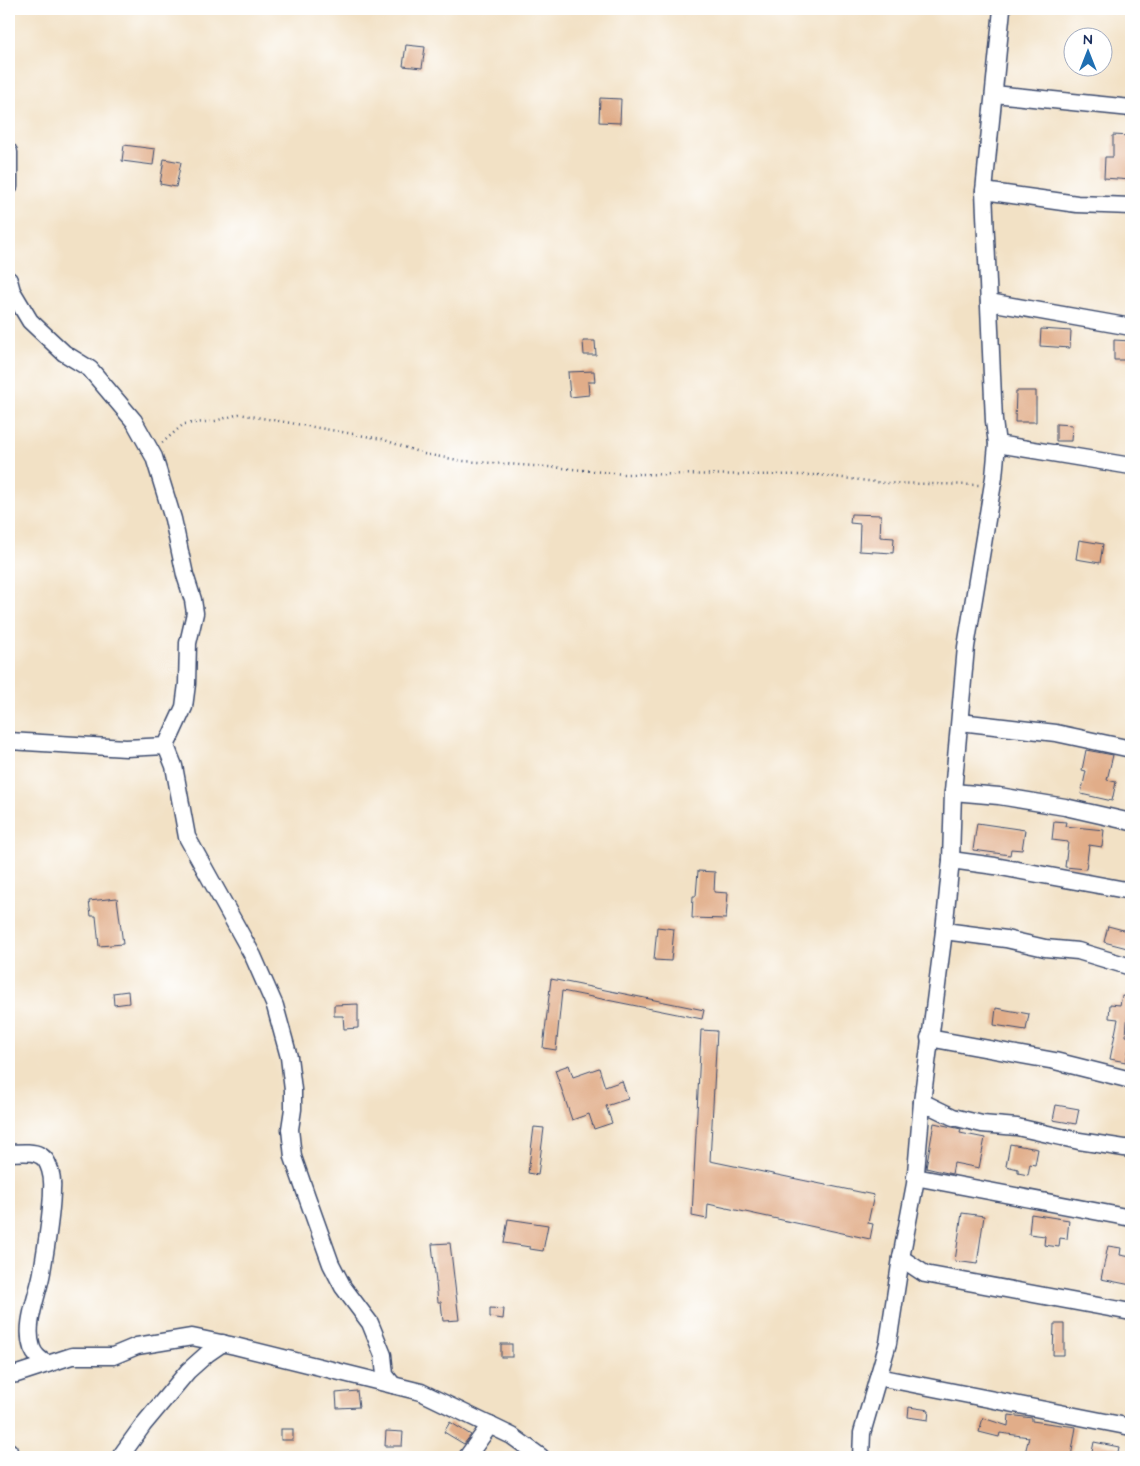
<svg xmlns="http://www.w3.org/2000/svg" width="1140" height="1466" font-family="'Architects Daughter',sans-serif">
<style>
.building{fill:#e1ad89}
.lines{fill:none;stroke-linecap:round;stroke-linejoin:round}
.minor-casing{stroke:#3b4a6d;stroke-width:19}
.path{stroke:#3b4a6d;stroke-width:2.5;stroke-dasharray:1 4;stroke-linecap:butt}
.minor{stroke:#fff;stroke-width:16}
</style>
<rect width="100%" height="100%" fill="#fff"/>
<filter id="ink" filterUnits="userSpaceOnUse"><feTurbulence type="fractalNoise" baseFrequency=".02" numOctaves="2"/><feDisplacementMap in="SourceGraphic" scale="10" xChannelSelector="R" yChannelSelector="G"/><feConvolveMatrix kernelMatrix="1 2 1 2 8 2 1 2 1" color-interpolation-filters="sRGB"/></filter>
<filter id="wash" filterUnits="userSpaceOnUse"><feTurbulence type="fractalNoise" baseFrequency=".0096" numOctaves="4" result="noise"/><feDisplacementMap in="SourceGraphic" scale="20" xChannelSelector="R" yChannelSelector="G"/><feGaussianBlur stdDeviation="1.12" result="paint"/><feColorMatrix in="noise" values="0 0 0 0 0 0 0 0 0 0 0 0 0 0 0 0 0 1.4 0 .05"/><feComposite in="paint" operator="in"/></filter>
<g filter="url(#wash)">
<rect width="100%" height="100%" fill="#f2e1c5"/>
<g id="blocks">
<g class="building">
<polygon points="406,45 425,47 422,68 403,66"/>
<polygon points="600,98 621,99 620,123 599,122"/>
<polygon points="1113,135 1131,136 1131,180 1104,178 1105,157 1113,157"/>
<polygon points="124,145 155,149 153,165 122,161"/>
<polygon points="164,159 181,162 176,187 160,184"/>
<polygon points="1041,329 1071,331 1070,348 1040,346"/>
<polygon points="1114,340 1131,341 1131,360 1114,360"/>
<polygon points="583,341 595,341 596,355 584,355"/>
<polygon points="594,371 595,382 588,382 589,395 570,397 568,372"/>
<polygon points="1016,391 1036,391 1036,422 1015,422"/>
<polygon points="1056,424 1072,425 1071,441 1056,441"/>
<polygon points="851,514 881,515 880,537 894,538 893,553 859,551 860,524 850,523"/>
<polygon points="1079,540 1103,544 1100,563 1076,559"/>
<polygon points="1086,750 1113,755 1107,780 1116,782 1112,801 1081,794 1086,771 1082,770"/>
<polygon points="1054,821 1066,822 1065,826 1104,830 1102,847 1089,845 1086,869 1065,867 1068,842 1052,840"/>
<polygon points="977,823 1025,830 1022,850 1011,849 1010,855 973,850"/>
<polygon points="698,871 715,872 714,892 728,893 726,919 692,918 693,896 696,896"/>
<polygon points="117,898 123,944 99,946 96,916 91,916 89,901"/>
<polygon points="1108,926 1131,932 1131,949 1104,942"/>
<polygon points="657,927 674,929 671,961 654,960"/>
<polygon points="551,979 704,1010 702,1019 562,991 556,1050 543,1048"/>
<polygon points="128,991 129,1003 114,1005 113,993"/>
<polygon points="1122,996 1129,997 1126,1036 1131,1037 1126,1062 1110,1059 1118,1019 1109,1018 1110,1004 1120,1005"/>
<polygon points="358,1004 358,1028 344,1029 343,1016 334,1016 334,1005"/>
<polygon points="996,1008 1029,1014 1026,1030 994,1025"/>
<polygon points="701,1030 717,1031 710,1161 874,1195 868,1223 873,1224 870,1239 708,1204 707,1219 692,1216"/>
<polygon points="569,1065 573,1077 599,1068 605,1087 622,1081 628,1099 606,1106 612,1123 594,1129 589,1114 572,1120 555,1070"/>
<polygon points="1056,1105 1079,1109 1076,1124 1053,1120"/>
<polygon points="934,1123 961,1129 960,1133 985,1138 979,1168 954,1163 952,1174 926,1168"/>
<polygon points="534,1127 544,1128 538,1175 528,1173"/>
<polygon points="1010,1144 1038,1149 1035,1165 1030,1164 1028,1175 1018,1173 1018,1169 1006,1166"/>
<polygon points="962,1213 984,1216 977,1264 955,1261"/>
<polygon points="1031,1214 1069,1220 1067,1239 1060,1238 1059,1247 1044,1245 1045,1236 1029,1234"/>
<polygon points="508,1219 548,1225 543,1251 530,1249 530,1247 504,1243"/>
<polygon points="450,1243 459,1320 443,1321 441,1302 438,1302 432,1244"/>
<polygon points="1108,1246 1121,1248 1120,1255 1131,1257 1131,1285 1101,1279"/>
<polygon points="490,1308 504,1309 503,1319 490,1317"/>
<polygon points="1054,1324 1064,1324 1064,1355 1053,1355"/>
<rect x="501" y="1344" width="11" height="13"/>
<polygon points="357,1391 359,1407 337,1408 336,1393"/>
<polygon points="909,1407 929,1410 928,1420 908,1417"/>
<polygon points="1009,1415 1032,1418 1032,1421 1076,1427 1071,1457 1024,1457 1029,1437 1000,1433 999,1437 979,1432 983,1418 1008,1426"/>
<polygon points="450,1422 471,1435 464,1444 444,1432"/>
<rect x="281" y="1429" width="12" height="11"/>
<polygon points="386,1431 403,1432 402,1446 385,1446"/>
<polygon points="1094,1442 1119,1447 1117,1457 1091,1457"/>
</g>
</g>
</g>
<g filter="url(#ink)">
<use href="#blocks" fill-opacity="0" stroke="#3b4a6d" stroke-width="1"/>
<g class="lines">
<defs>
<g id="minor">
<polyline points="994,94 1131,108"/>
<polyline points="9,152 9,187"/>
<polyline points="984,191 1077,204 1131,206"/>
<polyline points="9,280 12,291 30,321 64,353 90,369 134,421 154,457 173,519 185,575 193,600 195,613 188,643 187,684 184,707 166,746 174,766 187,837 253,956 275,1006 289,1057 293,1090 293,1109 290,1129 293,1157 307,1197 331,1264 343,1287 370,1323 383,1355 385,1375 393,1385"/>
<polyline points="989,302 1131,327"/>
<polyline points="997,444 1131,466"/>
<polyline points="960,722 1056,733 1131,749"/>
<polyline points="9,741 126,748 166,746"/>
<polyline points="953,792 999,796 1065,807 1131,822"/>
<polyline points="951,860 995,866 1131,891"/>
<polyline points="944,931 1006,939 1045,948 1078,951 1131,967"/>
<polyline points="929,1038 1055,1061 1131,1080"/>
<polyline points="922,1102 953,1117 982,1124 1017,1127 1079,1141 1131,1149"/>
<path d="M9 1153C17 1153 32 1151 39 1155 50 1159 53 1179 52 1189 52 1214 46 1247 42 1272 38 1296 24 1324 32 1348 35 1356 40 1359 47 1364"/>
<polyline points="915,1177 1131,1218"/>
<polyline points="901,1258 925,1274 1131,1312"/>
<polyline points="9,1375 17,1374 72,1356 113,1356 137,1346 192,1337 235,1346 421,1392 512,1436 541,1457"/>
<polyline points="878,1377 1131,1427"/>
<polyline points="9,1451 10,1457"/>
<polyline points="120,1457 143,1425 188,1371 207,1354 223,1343"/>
<polyline points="467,1457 490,1425"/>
<polyline points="861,1457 862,1433 888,1343 901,1258 915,1184 922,1102 944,931 951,860 953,792 966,647 994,477 997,444 994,421 984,191 1002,9"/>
</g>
</defs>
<use href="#minor" class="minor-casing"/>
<polyline class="path" points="162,443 184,424 215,421 239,414 382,439 424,454 464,461 562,468 623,474 819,475 884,483 979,485"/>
<use href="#minor" class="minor"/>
</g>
</g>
<rect width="1140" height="1466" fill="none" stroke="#fff" stroke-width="30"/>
<g transform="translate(1088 52)"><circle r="24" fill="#ffffff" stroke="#a4acbf"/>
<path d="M0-4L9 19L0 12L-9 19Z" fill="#1f6fb2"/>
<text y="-8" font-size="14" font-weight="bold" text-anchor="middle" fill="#1b2f5e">N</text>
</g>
</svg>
